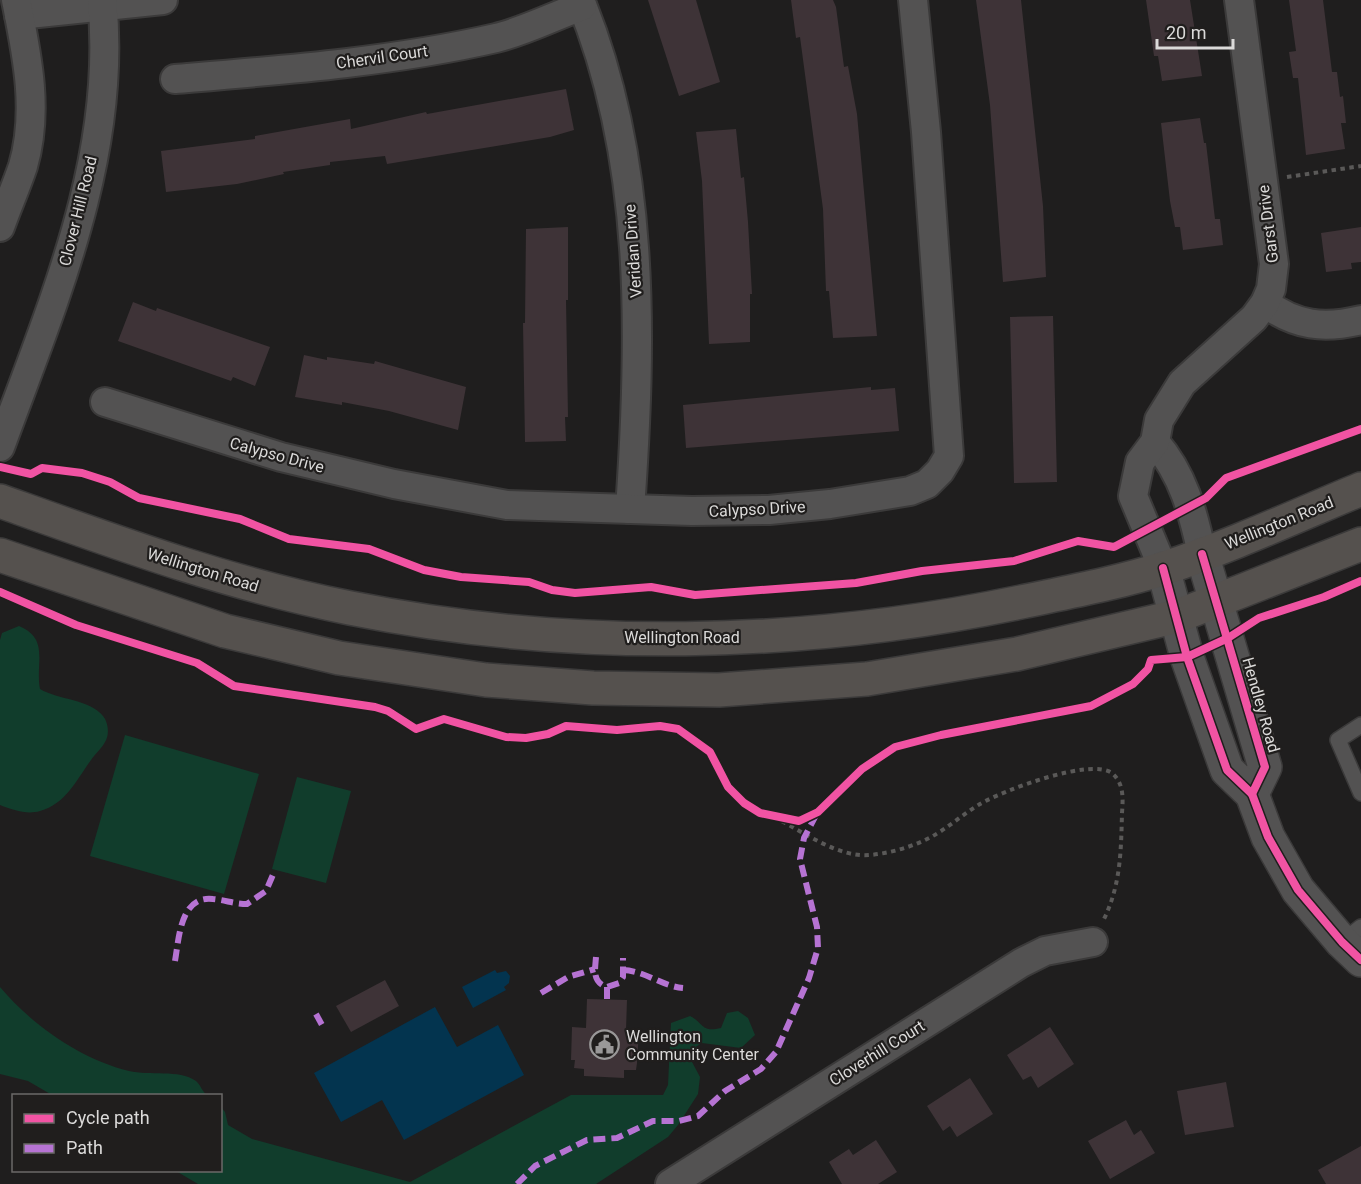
<svg xmlns="http://www.w3.org/2000/svg" width="1361" height="1184" font-family="Roboto,sans-serif">
<style>
.green{fill:#113d2c}
.water{fill:#03344f}
.building{fill:#3e3337}
.lines{fill:none;stroke-linecap:round;stroke-linejoin:round}
.service-casing{stroke:#3b3a3a;stroke-width:18}
.minor-casing{stroke:#3b3a3a;stroke-width:32}
.tertiary-casing{stroke:#3b3a3a;stroke-width:36}
.secondary-casing{stroke:#3b3a3a;stroke-width:36}
.path{stroke:#5a5958;stroke-width:4;stroke-dasharray:4.5 4.5;stroke-linecap:butt}
.service{stroke:#535252;stroke-width:15}
.minor{stroke:#535252;stroke-width:28}
.tertiary{stroke:#535252;stroke-width:33}
.secondary{stroke:#55514e;stroke-width:33}
.quiet{stroke:#b673d3;stroke-width:6;stroke-dasharray:12 6;stroke-linecap:butt}
.cycleway-casing{stroke:#201e1d;stroke-width:11}
.cycleway{stroke:#f153a3;stroke-width:8}
.labels{text-anchor:middle;dominant-baseline:central;stroke-width:4.5;stroke-linejoin:round;paint-order:stroke}
.street-label{font-size:16px;fill:#dbdad9;stroke:#201e1d}
.poi-label{font-size:16px;fill:#dbdad9;stroke:#201e1d;text-anchor:start}
</style>
<rect width="100%" height="100%" fill="#1f1e1e"/>
<g class="green">
<path d="M19 626C50 639 35 663 40 689 58 700 90 699 103 716 108 722 110 734 105 742 102 748 95 754 91 760 77 779 66 804 40 811 27 815 13 810 0 805V640L2 633Z"/>
<polygon points="125,735 259,774 224,894 90,856"/>
<polygon points="297,777 351,791 326,883 272,869"/>
<path d="M0 987C32 1025 80 1059 129 1071 149 1076 179 1069 196 1081 201 1085 202 1092 207 1095H52L28 1081 0 1074Z"/>
<path d="M738 1011 748 1018 755 1035 741 1048 702 1043 694 1048 692 1062 700 1077 698 1094 678 1125 668 1137 596 1184H198L176 1171 220 1170 221 1107 225 1112 228 1125 252 1139 410 1182 571 1095H663L668 1085 671 1023 690 1016C704 1023 701 1033 721 1028L727 1013Z"/>
</g>
<g class="water">
<polygon points="495,970 497,973 506,971 510,976 509,983 504,987 506,990 473,1008 462,987"/>
<polygon points="435,1007 457,1047 498,1025 524,1075 404,1140 382,1100 341,1122 314,1073"/>
</g>
<g class="building">
<polygon points="648,0 696,0 720,82 679,96"/>
<polygon points="791,0 833,0 836,7 844,67 848,66 857,114 877,336 833,338 829,291 826,291 823,209 800,37 796,38"/>
<polygon points="976,0 1021,0 1043,206 1046,277 1003,282 990,105"/>
<polygon points="1146,0 1190,0 1202,76 1162,81 1158,56 1154,56"/>
<polygon points="1289,0 1323,0 1332,72 1337,72 1340,97 1343,96 1346,123 1341,123 1345,149 1306,155 1298,78 1293,78 1289,52 1296,51"/>
<polygon points="566,89 574,130 550,137 387,164 385,156 330,162 330,165 283,172 284,174 237,184 166,192 161,151 255,139 255,136 350,119 351,129 426,112 427,114"/>
<polygon points="1200,118 1204,143 1206,143 1215,219 1220,219 1223,245 1183,250 1180,227 1175,227 1170,201 1161,123"/>
<polygon points="736,129 741,178 744,177 748,222 752,294 750,294 750,342 709,344 702,181 696,132"/>
<polygon points="568,227 568,300 566,300 568,417 565,417 566,441 525,442 523,323 525,323 526,229"/>
<polygon points="1361,227 1361,262 1351,263 1352,269 1326,272 1321,233"/>
<polygon points="133,302 156,311 157,308 270,347 255,386 233,377 231,381 118,341"/>
<polygon points="1053,316 1057,482 1014,483 1010,317"/>
<polygon points="304,355 327,360 327,357 374,364 375,361 466,387 458,430 389,411 342,402 342,405 295,397"/>
<polygon points="871,387 871,390 895,388 899,431 686,448 683,405"/>
<polygon points="385,980 399,1006 351,1032 336,1006"/>
<polygon points="587,999 627,1000 626,1030 639,1030 637,1063 636,1070 624,1070 624,1078 584,1076 584,1069 574,1068 575,1060 571,1060 572,1027 586,1028"/>
<polygon points="1050,1027 1074,1064 1038,1088 1031,1076 1023,1080 1007,1055"/>
<polygon points="970,1078 993,1114 957,1137 950,1126 943,1131 927,1106"/>
<polygon points="1226,1082 1234,1127 1185,1135 1177,1091"/>
<polygon points="1126,1120 1134,1135 1141,1130 1155,1153 1110,1179 1088,1141"/>
<polygon points="876,1140 897,1172 878,1184 842,1184 829,1162 849,1149 853,1155"/>
<polygon points="1361,1146 1361,1184 1326,1184 1318,1170"/>
</g>
<g class="lines">
<defs>
<g id="service">
<polyline points="1361,725 1338,740 1361,793"/>
<polyline points="1342,942 1361,927"/>
</g>
<g id="minor">
<path d="M580 0C646 160 642 339 630 509"/>
<polyline points="19,15 163,0"/>
<path d="M175 79C283 70 391 62 496 38 525 31 554 16 582 6"/>
<path d="M0 227C7 207 16 187 23 166 39 111 27 55 16 0"/>
<path d="M1265 303C1296 326 1324 329 1361 320"/>
<polyline points="105,402 281,457 394,484 507,505 692,511 769,510 830,504 910,491 927,484 940,471 949,456 926,132 913,0"/>
<path d="M1155 442C1183 474 1193 512 1202 554"/>
<path d="M0 447C52 305 118 155 102 0"/>
<polyline points="1163,568 1133,496 1140,462 1155,442 1159,420 1182,383 1254,318 1265,303 1271,289 1274,264 1239,0"/>
<polyline points="670,1184 1021,963 1045,951 1093,942"/>
</g>
<g id="tertiary">
<polyline points="1202,554 1265,767 1252,794"/>
<polyline points="1163,568 1187,657 1227,770 1252,794 1268,837 1298,890 1342,942 1361,960"/>
</g>
<g id="secondary">
<path d="M0 501C115 542 229 584 350 608 570 652 801 648 1021 602 1069 592 1118 583 1165 568 1231 546 1296 516 1361 489"/>
<polyline points="0,555 225,631 339,658 486,680 593,688 719,690 867,679 1017,654 1178,616 1361,544"/>
</g>
</defs>
<use href="#service" class="service-casing"/>
<use href="#minor" class="minor-casing"/>
<use href="#tertiary" class="tertiary-casing"/>
<use href="#secondary" class="secondary-casing"/>
<g class="path">
<polyline points="1287,177 1361,166"/>
<polyline points="1358,582 1361,583"/>
<path d="M774 817C802 831 838 858 870 855 891 853 912 847 931 837 948 828 963 814 980 804 1002 791 1093 756 1113 774 1124 784 1123 799 1122 813 1121 850 1121 884 1104 919"/>
</g>
<use href="#service" class="service"/>
<use href="#minor" class="minor"/>
<use href="#tertiary" class="tertiary"/>
<use href="#secondary" class="secondary"/>
<g class="quiet">
<path d="M596 957C595 970 592 982 607 987L619 983 623 977V958"/>
<path d="M175 961C179 939 180 895 213 899 225 900 235 904 247 904L266 891 275 870"/>
<path d="M623 970C646 971 661 986 683 988"/>
<polyline points="607,987 607,1000"/>
<polyline points="541,993 568,977 595,969"/>
<polyline points="316,1014 322,1025"/>
<polyline points="517,1184 535,1166 587,1140 617,1138 653,1121 679,1121 698,1116 725,1091 761,1069 776,1052 809,978 818,948 817,927 800,859 804,838 816,815"/>
</g>
<defs>
<g id="cycleway">
<polyline points="0,467 31,474 42,468 82,473 110,482 139,498 240,519 289,539 369,549 424,570 461,577 529,582 552,590 575,593 651,587 695,595 856,583 922,571 1014,561 1078,541 1114,547 1206,498 1226,478 1361,429"/>
<polyline points="1202,554 1265,767 1252,794"/>
<polyline points="1163,568 1187,657 1227,770 1252,794 1268,837 1298,890 1342,942 1361,960"/>
<polyline points="0,592 76,625 197,663 234,686 375,707 388,711 416,729 444,719 506,737 526,738 548,734 566,726 617,730 660,726 678,729 710,752 728,787 744,803 760,813 799,821 818,812 862,769 895,747 941,735 1091,706 1133,684 1148,669 1151,660 1187,657 1228,638 1259,618 1324,597 1361,581"/>
</g>
</defs>
<use href="#cycleway" class="cycleway-casing"/>
<use href="#cycleway" class="cycleway"/>
</g>
<defs>
<symbol id="civic-ring" viewBox="-11 -11 22 22"><circle r="9.5" fill="#201e1d" stroke="#999898" stroke-width="1.5"/><path d="M-.6-6.5H3V-4.5H.6V-3L4-1V1h2V6H-6V1h2V-1L-.6-3ZM-1.2 2.5V6h2.4V2.5Z" fill="#999898"/></symbol>
</defs>
<g fill-rule="evenodd">
<use href="#civic-ring" x="588" y="1028" width="33" height="33"/>
</g>
<g class="labels">
<g class="street-label">
<text transform="translate(382 57) rotate(-8)">Chervil Court</text>
<text transform="translate(78 211) rotate(-76)">Clover Hill Road</text>
<text transform="translate(1268 224) rotate(-97)">Garst Drive</text>
<text transform="translate(633 251) rotate(-94)">Veridan Drive</text>
<text transform="translate(277 455) rotate(15)">Calypso Drive</text>
<text transform="translate(757 509) rotate(-3)">Calypso Drive</text>
<text transform="translate(1279 523) rotate(-22)">Wellington Road</text>
<text transform="translate(203 570) rotate(17)">Wellington Road</text>
<text x="682" y="637">Wellington Road</text>
<text transform="translate(1261 705) rotate(74)">Hendley Road</text>
<text transform="translate(877 1053) rotate(-32)">Cloverhill Court</text>
</g>
<g class="poi-label">
<text x="626" y="1036">Wellington<tspan x="626" dy="18">Community Center</tspan></text>
</g>
</g>
<rect x="12" y="1094" width="210" height="78" fill="#201e1d" stroke="#6b6968" stroke-width="1.5"/>
<rect x="24" y="1114" width="30" height="9" fill="#f153a3" stroke="#6b6968" stroke-width="1.5"/>
<text x="66" y="1124" font-size="18" fill="#dbdad9">Cycle path</text>
<rect x="24" y="1144" width="30" height="9" fill="#b673d3" stroke="#6b6968" stroke-width="1.5"/>
<text x="66" y="1154" font-size="18" fill="#dbdad9">Path</text>
<path d="M1157 39v9h76v-9" fill="none" stroke="#dbdad9" stroke-width="3"/>
<text x="1166" y="39" font-size="18" fill="#dbdad9" stroke="#201e1d" stroke-width="4.5" paint-order="stroke">20 m</text>
</svg>
